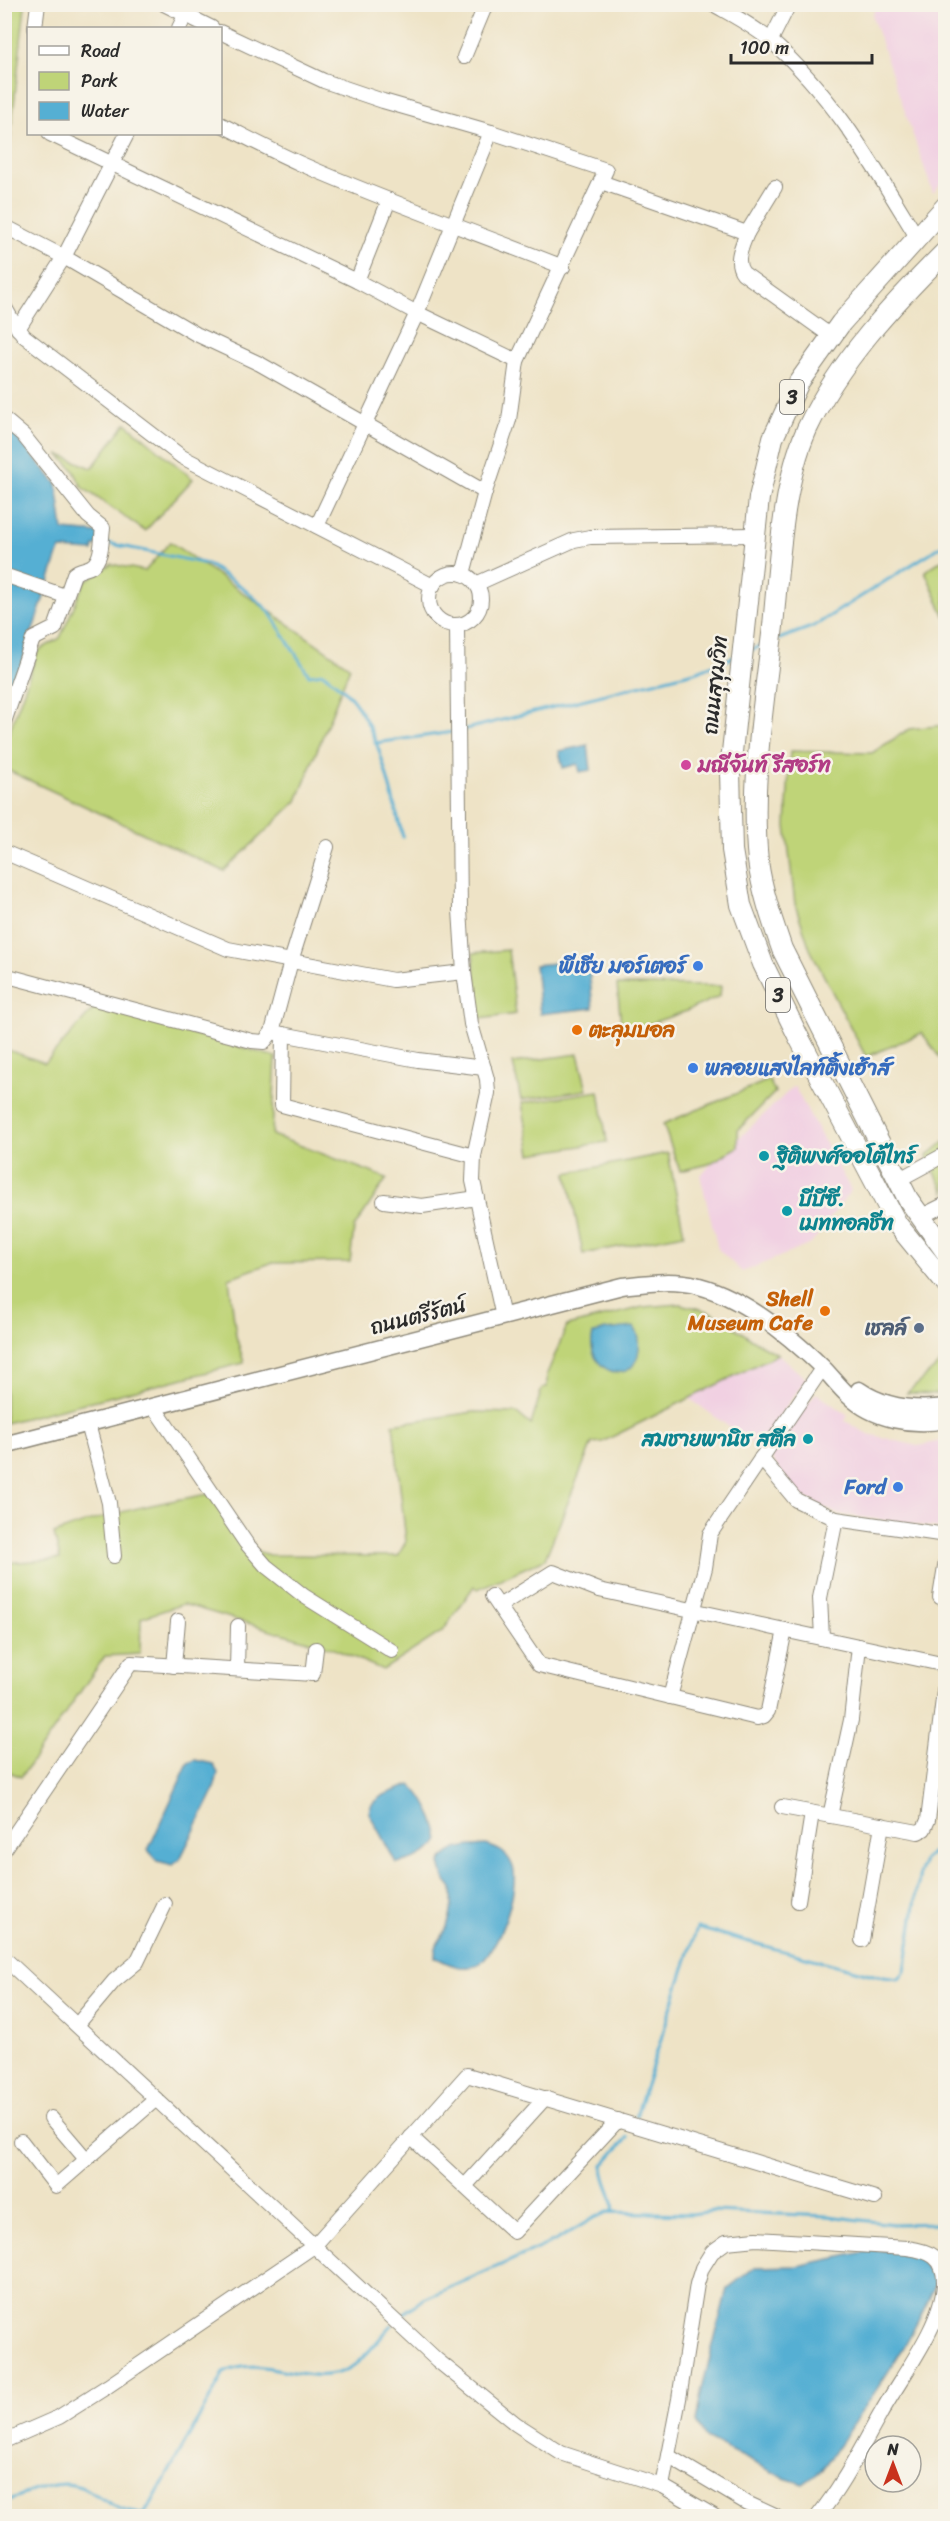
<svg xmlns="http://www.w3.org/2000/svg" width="950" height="2521" font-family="Sriracha,'Playpen Sans Thai',sans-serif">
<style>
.built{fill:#f1d0e2}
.green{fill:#bfd478;stroke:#758052;stroke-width:1.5}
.water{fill:#55afd3;stroke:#406d7f;stroke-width:1.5}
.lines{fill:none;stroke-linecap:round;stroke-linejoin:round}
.stream{stroke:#55afd3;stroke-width:3}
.minor-casing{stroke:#8c8778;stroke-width:16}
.major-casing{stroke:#8c8778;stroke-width:19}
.highway-casing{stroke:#8c8778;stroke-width:22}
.minor{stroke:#fff;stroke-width:14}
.major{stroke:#fff;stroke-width:16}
.highway{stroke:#fff;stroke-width:20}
.hotel-dot{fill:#d1479c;stroke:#f7f3e8;stroke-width:2}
.shop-dot{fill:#3f7fe0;stroke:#f7f3e8;stroke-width:2}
.food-dot{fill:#e8710a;stroke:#f7f3e8;stroke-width:2}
.culture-dot{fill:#0f9aa8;stroke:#f7f3e8;stroke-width:2}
.service-dot{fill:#5c6f8a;stroke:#f7f3e8;stroke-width:2}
.labels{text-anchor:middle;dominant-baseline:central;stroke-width:5;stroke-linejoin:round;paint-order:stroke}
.shield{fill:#f7f3e8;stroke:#686764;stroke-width:1.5}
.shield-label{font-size:20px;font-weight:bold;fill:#2b2b2b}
.street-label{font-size:21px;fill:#2b2b2b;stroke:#f7f3e8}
.hotel-label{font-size:21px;font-weight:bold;fill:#b23c85;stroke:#f7f3e8;text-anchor:start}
.shop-label{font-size:21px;font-weight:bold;fill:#366cbe;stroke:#f7f3e8;text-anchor:end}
.food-label{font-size:21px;font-weight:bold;fill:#c56008;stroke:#f7f3e8;text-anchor:start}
.culture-label{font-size:21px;font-weight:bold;fill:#0d838f;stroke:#f7f3e8;text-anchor:start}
.service-label{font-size:21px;font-weight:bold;fill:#4e5e75;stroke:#f7f3e8;text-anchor:end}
</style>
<rect width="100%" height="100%" fill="#f7f3e8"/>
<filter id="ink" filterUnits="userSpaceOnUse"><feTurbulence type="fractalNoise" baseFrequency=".0167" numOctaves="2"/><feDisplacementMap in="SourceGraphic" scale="12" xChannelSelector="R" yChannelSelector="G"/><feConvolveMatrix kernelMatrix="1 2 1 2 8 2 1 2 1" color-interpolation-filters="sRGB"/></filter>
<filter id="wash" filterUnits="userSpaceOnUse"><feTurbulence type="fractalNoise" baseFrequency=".008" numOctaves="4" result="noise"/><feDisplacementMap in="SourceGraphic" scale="24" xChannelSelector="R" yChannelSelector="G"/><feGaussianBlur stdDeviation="1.35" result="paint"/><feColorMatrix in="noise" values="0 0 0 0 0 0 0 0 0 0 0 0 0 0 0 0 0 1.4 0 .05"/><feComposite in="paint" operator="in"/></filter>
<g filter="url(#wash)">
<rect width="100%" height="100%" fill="#eee3c6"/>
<g class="built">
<polygon points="877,5 945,5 945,180 933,193 872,16"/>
<polygon points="794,1086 851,1190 811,1244 742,1272 718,1249 700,1175"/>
<polygon points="778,1354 806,1379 757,1447 689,1398"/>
<polygon points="816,1393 848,1415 845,1421 868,1434 918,1446 945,1440 945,1515 940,1528 837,1514 797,1494 769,1455"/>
</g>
<g class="green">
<polygon points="4,5 25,5 5,186 4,186"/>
<polygon points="126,423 193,479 145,531 82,487 73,469 58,454 92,468"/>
<polygon points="170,542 350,667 297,801 224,871 5,769 5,744 38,651 60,638 85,581 111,564 145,571"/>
<polygon points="945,558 945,617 925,571"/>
<polygon points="945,725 945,1065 922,1033 866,1057 810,949 795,904 786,826 790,751 872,753 909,729"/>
<polygon points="508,950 516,1014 480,1019 473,953"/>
<polygon points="617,985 721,986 720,996 684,1012 622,1033"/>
<polygon points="96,1006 276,1057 272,1135 387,1178 354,1228 350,1262 271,1263 229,1278 236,1336 244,1363 5,1423 5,1049 45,1063"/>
<polygon points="578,1054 587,1090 521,1100 513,1063"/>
<polygon points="769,1080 775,1092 738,1130 738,1147 709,1164 680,1171 663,1124"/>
<polygon points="599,1091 607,1142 531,1154 522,1103"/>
<polygon points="945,1141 945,1193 927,1156"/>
<polygon points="668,1153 684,1234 583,1254 567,1173"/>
<path d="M680 1304C690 1307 703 1308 712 1313 735 1325 754 1344 778 1354L602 1442 592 1443 545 1559 478 1589 474 1586 443 1631 383 1670 332 1648 183 1604 141 1618 140 1654 105 1656 21 1777 5 1770V1563L60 1559 54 1534C104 1514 156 1503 209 1494L247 1548 269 1555 398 1556 406 1541 393 1424 474 1412 517 1413 531 1425 542 1388 547 1387V1374L567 1326 643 1307Z"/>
<polygon points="945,1359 945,1391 937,1394 907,1393"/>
</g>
<g class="water">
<polygon points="5,424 57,484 63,530 99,533 98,546 94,546 93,551 60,549 5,713"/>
<polygon points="588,745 591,770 580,772 578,764 563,768 559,751"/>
<polygon points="588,960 593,1008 540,1014 535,965"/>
<path d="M634 1327C639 1335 640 1340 639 1349 634 1392 583 1369 593 1334L605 1330Z"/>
<polygon points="195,1760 213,1764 218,1773 213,1793 180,1859 172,1865 158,1861 148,1850 188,1763"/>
<path d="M411 1785C424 1796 438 1824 439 1842 429 1853 411 1861 396 1863L369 1813C369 1796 398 1790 411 1785Z"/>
<path d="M486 1845C499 1849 508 1853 513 1867 520 1888 498 1952 478 1964 464 1972 448 1964 435 1957 435 1941 442 1940 447 1927 452 1914 453 1901 452 1888L444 1878 440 1863C450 1845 467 1847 486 1845Z"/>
<path d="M873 2250C908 2251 917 2249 936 2282 910 2348 861 2411 821 2471L803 2484 784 2478 706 2438 696 2422 701 2393 727 2289 755 2267 798 2266Z"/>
</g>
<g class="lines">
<g class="stream">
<path d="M107 543 207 564 242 587 268 610 309 675 323 673C330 679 338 684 345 691 381 729 389 789 403 837"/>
<polyline points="779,639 814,626 946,543"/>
<polyline points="751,650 764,645"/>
<polyline points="462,730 698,671 734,657"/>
<polyline points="375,743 453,732"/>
<polyline points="636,2116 697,1928 877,1976 899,1979 905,1971 920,1872 924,1860 933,1853 946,1854"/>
<path d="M613 2212C616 2195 603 2184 603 2165L628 2137"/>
<polyline points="399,2318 409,2309 424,2299 557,2240 595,2217 608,2212 692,2214 713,2211 828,2216 893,2224 946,2223"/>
<path d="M4 2502C24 2495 52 2480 73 2485 98 2489 111 2514 143 2513L151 2504 224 2373C263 2351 310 2391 350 2368 364 2360 380 2337 392 2325"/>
</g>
</g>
</g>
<g filter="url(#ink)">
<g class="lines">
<defs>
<g id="minor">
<polyline points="164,4 212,28"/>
<path d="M713 4C732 15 754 26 771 41 834 96 874 167 917 237"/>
<polyline points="35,28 38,4"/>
<polyline points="179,28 191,4"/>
<polyline points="220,32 324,81 383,101 491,132 606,170 517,361 509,420 485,492 463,574"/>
<polyline points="771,40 789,4"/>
<polyline points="464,57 486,4"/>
<path d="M220 124C246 137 272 151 299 163 385 201 475 232 563 267"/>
<polyline points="50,134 357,281 417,313 517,361"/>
<path d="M601 182 747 233C742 246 734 261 743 273L831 336"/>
<polyline points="4,226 64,257 196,334 260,364 485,492"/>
<polyline points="747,233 775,187"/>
<polyline points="357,281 389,200"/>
<polyline points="4,306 12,320 24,336 182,457 433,586"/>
<polyline points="18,329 64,257 127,134"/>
<path d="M4 419 23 435 88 516 103 528C101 540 103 558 92 566 86 570 80 568 74 574L55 628 33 639 4 722"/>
<polyline points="317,526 417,313 491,132"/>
<circle cx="455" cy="599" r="26"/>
<polyline points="4,575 65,596"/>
<polyline points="476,584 574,540 590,537 755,535"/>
<polyline points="457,626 460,910 464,972 471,1024 487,1079 488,1093 474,1156 473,1181 503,1317"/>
<polyline points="4,852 228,949 393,980 464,972"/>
<polyline points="4,975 252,1041 264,1042 272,1032 291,961 327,847"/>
<polyline points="277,1033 418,1060 484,1068"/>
<polyline points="283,1034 282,1105 474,1156"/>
<polyline points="898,1180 946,1154"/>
<polyline points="384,1201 422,1206 477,1198"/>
<polyline points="920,1217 946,1204"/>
<polyline points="154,1407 246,1543 266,1566 304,1596 392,1651"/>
<polyline points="88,1424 109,1503 114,1556"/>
<polyline points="761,1458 796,1500 836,1519 946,1535"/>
<polyline points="492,1596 539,1665 757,1718 764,1716 768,1711 785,1630"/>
<polyline points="940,1597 946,1560"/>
<polyline points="499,1606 553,1572 599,1590 946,1665"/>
<polyline points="822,1638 820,1598 836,1519"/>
<polyline points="174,1666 178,1621"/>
<polyline points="237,1669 238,1626"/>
<polyline points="670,1697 705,1568 710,1534 823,1367"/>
<polyline points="782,1807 918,1832 924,1829 928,1820 946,1675"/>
<polyline points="830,1816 851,1720 859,1646"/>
<polyline points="4,1850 131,1663 313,1674 316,1649"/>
<polyline points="798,1901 812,1813"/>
<polyline points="862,1940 882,1825"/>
<polyline points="4,1958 437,2360 516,2424 561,2453 662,2486 714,2516"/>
<polyline points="77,2025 114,1981 137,1962 165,1904"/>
<polyline points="51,2118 86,2159"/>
<polyline points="411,2137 514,2232 618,2120"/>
<polyline points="21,2141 56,2186 156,2099"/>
<polyline points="465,2186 545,2098"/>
<polyline points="4,2441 59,2417 108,2386 314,2246 467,2075 875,2198"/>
<polyline points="668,2456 747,2503 775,2516"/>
<path d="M662 2486 679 2399 697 2284 702 2268 712 2252 726 2242 756 2239 907 2248C929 2251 945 2256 944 2284 942 2326 900 2378 880 2415 860 2450 843 2485 818 2516"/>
</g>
<g id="major">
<path d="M859 1390C885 1408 915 1411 946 1407"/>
<path d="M4 1445 622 1286C648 1283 673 1279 699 1286 744 1298 790 1336 823 1368 832 1377 839 1387 848 1395 874 1420 912 1426 946 1420"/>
</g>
<g id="highway">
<polyline points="946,206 841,323 799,382 773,438 759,498 730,771 732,850 741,905 763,964 797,1034 897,1224 946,1284"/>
<path d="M946 251C893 304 839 361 807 429 782 485 779 565 773 626 764 703 750 783 758 861 762 891 772 920 782 949L908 1199 946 1252"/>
</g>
</defs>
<use href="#minor" class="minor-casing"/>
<use href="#major" class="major-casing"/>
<use href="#highway" class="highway-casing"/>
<use href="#minor" class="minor"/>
<use href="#major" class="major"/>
<use href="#highway" class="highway"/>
</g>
</g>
<circle class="hotel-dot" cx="686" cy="765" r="6"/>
<g class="shop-dot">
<circle cx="698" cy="966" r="6"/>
<circle cx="693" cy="1068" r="6"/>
<circle cx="898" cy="1487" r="6"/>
</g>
<g class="food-dot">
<circle cx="577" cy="1030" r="6"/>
<circle cx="825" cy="1311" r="6"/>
</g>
<g class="culture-dot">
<circle cx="764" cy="1156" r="6"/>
<circle cx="787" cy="1211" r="6"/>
<circle cx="808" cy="1439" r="6"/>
</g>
<circle class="service-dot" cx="919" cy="1328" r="6"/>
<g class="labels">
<g class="shield">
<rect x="780" y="380" width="24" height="34" rx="4.5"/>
<rect x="766" y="978" width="24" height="34" rx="4.5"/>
</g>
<g class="shield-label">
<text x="792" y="397">3</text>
<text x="778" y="995">3</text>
</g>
<g class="street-label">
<text transform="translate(715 685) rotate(-84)">ถนนสุขุมวิท</text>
<text transform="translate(418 1316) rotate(-14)">ถนนตรีรัตน์</text>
</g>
<g class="hotel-label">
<text x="698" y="765">มณีจันท์ รีสอร์ท</text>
</g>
<g class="shop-label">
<text x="686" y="966">พีเชีย มอร์เตอร์</text>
<text x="705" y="1068" text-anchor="start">พลอยแสงไลท์ติ้งเฮ้าส์</text>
<text x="886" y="1487">Ford</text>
</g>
<g class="food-label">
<text x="589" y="1030">ตะลุมบอล</text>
<text x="813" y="1299" text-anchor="end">Shell<tspan x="813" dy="24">Museum Cafe</tspan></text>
</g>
<g class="culture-label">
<text x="776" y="1156">ฐิติพงศ์ออโต้ไทร์</text>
<text x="799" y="1199">บีบีซี.<tspan x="799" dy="24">เมททอลชีท</tspan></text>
<text x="796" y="1439" text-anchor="end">สมชายพานิช สตีล</text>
</g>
<g class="service-label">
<text x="907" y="1328">เชลล์</text>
</g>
</g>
<rect width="950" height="2521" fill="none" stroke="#f7f3e8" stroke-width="24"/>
<rect x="27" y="27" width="195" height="108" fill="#f7f3e8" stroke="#a5a39c" stroke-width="1.5"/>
<rect x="39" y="46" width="30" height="9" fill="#ffffff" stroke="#a5a39c" stroke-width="1.5"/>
<text x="81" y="57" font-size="18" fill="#2b2b2b">Road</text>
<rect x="39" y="72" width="30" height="18" fill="#bfd478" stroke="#a5a39c" stroke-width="1.5"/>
<text x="81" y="87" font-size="18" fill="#2b2b2b">Park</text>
<rect x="39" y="102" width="30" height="18" fill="#55afd3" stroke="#a5a39c" stroke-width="1.5"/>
<text x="81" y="117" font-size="18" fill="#2b2b2b">Water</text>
<g transform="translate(893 2464)"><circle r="28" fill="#f7f3e8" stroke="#a5a39c" stroke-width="1.5"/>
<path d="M0-4.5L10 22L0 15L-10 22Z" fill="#c8321e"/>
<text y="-9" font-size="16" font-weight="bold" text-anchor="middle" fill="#2b2b2b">N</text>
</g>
<path d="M731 54v9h141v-9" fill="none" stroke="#2b2b2b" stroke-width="3"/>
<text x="740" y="54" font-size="18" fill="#2b2b2b" stroke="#f7f3e8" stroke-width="4.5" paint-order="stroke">100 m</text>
</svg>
